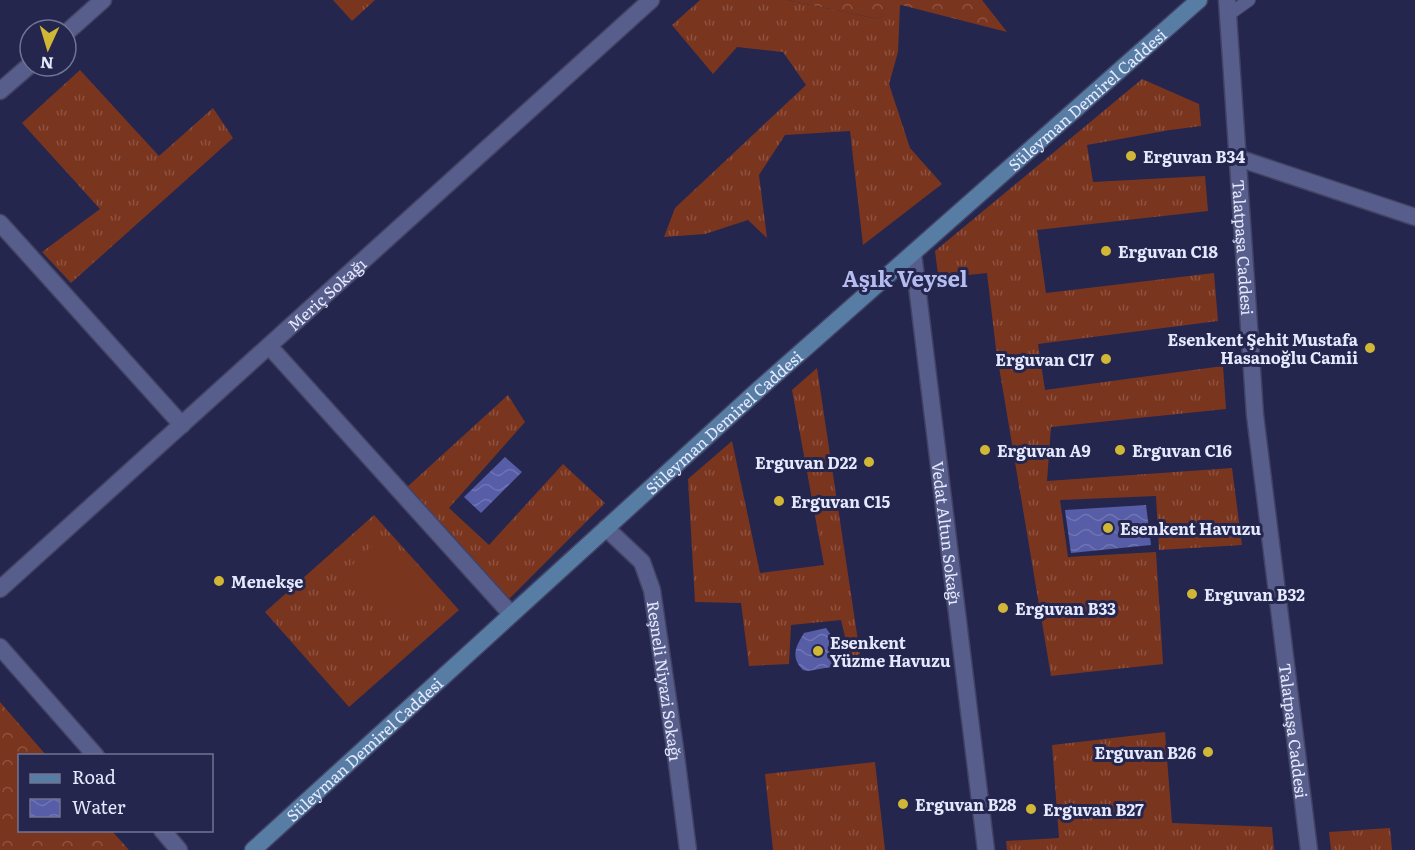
<svg xmlns="http://www.w3.org/2000/svg" width="1415" height="850" font-family="Literata,serif">
<style>
.grass{fill:url(#grass-tufts)}
.forest{fill:url(#forest-crowns)}
.garden{fill:#7a351f}
.water{fill:url(#water-waves)}
.lines{fill:none;stroke-linecap:round;stroke-linejoin:round}
.service-casing{stroke:#424264;stroke-width:14}
.minor-casing{stroke:#424264;stroke-width:19}
.tertiary-casing{stroke:#424264;stroke-width:19}
.secondary-casing{stroke:#424264;stroke-width:19}
.service{stroke:#585e8b;stroke-width:12}
.minor{stroke:#585e8b;stroke-width:16}
.tertiary{stroke:#585e8b;stroke-width:16}
.secondary{stroke:#587da5;stroke-width:16}
.poi-dot{fill:#d0b736;stroke:#24264e;stroke-width:2}
.labels{text-anchor:middle;dominant-baseline:central;stroke-width:6;stroke-linejoin:round;paint-order:stroke}
.street-label{font-size:16px;fill:#e5e9fe;stroke:#24264e}
.poi-label{font-size:16px;font-weight:bold;fill:#e5e9fe;stroke:#24264e;text-anchor:start}
.district-label{font-size:22px;font-weight:bold;fill:#b4bcef;stroke:#24264e}
</style>
<defs>
<pattern id="grass-tufts" width="24" height="20" patternUnits="userSpaceOnUse" patternTransform="scale(1.5)"><rect width="24" height="20" fill="#7a351f"/><path d="M3 7l-1-3M5 7V3M7 7l1-3M15 17l-1-3M17 17v-4M19 17l1-3" fill="none" stroke="#8d5241"/></pattern>
<pattern id="forest-crowns" width="20" height="18" patternUnits="userSpaceOnUse" patternTransform="scale(1.5)"><rect width="20" height="18" fill="#7a351f"/><path d="M2 6a3 3 0 1 1 6 0M12 15a3 3 0 1 1 6 0" fill="none" stroke="#8d5241"/></pattern>
<pattern id="water-waves" width="16" height="10" patternUnits="userSpaceOnUse" patternTransform="scale(1.5)"><rect width="16" height="10" fill="#575da6"/><path d="M0 5q4-4 8 0t8 0" fill="none" stroke="#6f74b3"/></pattern>
</defs>
<rect width="100%" height="100%" fill="#24264e"/>
<g class="grass">
<polygon points="333,0 375,0 352,21"/>
<polygon points="700,0 787,0 878,19 900,5 898,52 889,84 910,148 942,184 863,245 850,131 785,135 759,175 767,238 748,220 705,234 664,237 675,208 806,85 783,52 737,47 713,74 672,25"/>
<polygon points="80,70 159,156 213,108 233,138 71,283 42,252 100,209 22,123"/>
<polygon points="1142,79 1199,104 1201,126 1170,130 1087,145 1093,182 1205,176 1208,211 1037,230 1046,293 1214,273 1218,321 1038,344 1045,390 1223,366 1226,409 1051,427 1047,481 1232,468 1242,545 1159,550 1156,496 1060,500 1068,557 1156,552 1163,664 1051,676 996,349 987,273 940,278 939,282 935,251"/>
<polygon points="817,368 860,654 850,658 841,620 791,625 789,664 749,666 741,603 695,602 688,479 732,441 760,573 824,565 792,390"/>
<polygon points="508,395 525,422 449,508 489,545 563,464 605,503 507,601 406,488"/>
<polygon points="374,515 459,610 349,707 265,612"/>
<polygon points="1165,732 1172,823 1272,827 1274,850 1007,850 1006,841 1059,838 1052,745"/>
<polygon points="875,762 885,850 773,850 765,774"/>
<polygon points="1390,828 1392,850 1331,850 1329,832"/>
</g>
<g class="forest">
<polygon points="787,0 982,0 1007,32 901,5 878,19"/>
<polygon points="0,702 46,755 20,756 20,830 112,831 129,850 0,850"/>
</g>
<polygon class="garden" points="378,540 431,595 401,623 349,568"/>
<g class="water">
<polygon points="505,457 522,472 481,513 464,497"/>
<polygon points="1146,505 1151,545 1071,553 1065,510"/>
<path d="M826 628 831 635 839 638C842 651 845 655 837 666L808 671 803 670C790 657 796 646 804 633Z"/>
</g>
<g class="lines">
<defs>
<polyline id="service" points="1228,15 1249,0"/>
<g id="minor">
<polyline points="66,33 103,0"/>
<polyline points="0,91 30,65"/>
<polyline points="1238,158 1415,217"/>
<polyline points="0,223 182,425"/>
<path id="s1" d="M913 253 986 850"/>
<polyline points="269,346 511,614"/>
<path id="s2" d="M606 528 642 562 652 590 675 748 688 850"/>
<path id="s3" d="M0 589 651 0"/>
<polyline points="0,647 96,756"/>
<polyline points="162,830 179,850"/>
</g>
<g id="tertiary">
<path id="s4" d="M1227 0 1255 415 1309 850"/>
</g>
<g id="secondary">
<path id="s5" d="M253 850 758 390 1199 0"/>
</g>
</defs>
<use href="#service" class="service-casing"/>
<use href="#minor" class="minor-casing"/>
<use href="#tertiary" class="tertiary-casing"/>
<use href="#secondary" class="secondary-casing"/>
<use href="#service" class="service"/>
<use href="#minor" class="minor"/>
<use href="#tertiary" class="tertiary"/>
<use href="#secondary" class="secondary"/>
</g>
<g class="poi-dot">
<circle cx="1131" cy="156" r="6"/>
<circle cx="1106" cy="251" r="6"/>
<circle cx="1370" cy="348" r="6"/>
<circle cx="1106" cy="359" r="6"/>
<circle cx="985" cy="450" r="6"/>
<circle cx="1120" cy="450" r="6"/>
<circle cx="869" cy="462" r="6"/>
<circle cx="779" cy="501" r="6"/>
<circle cx="1108" cy="528" r="6"/>
<circle cx="219" cy="581" r="6"/>
<circle cx="1192" cy="594" r="6"/>
<circle cx="1003" cy="608" r="6"/>
<circle cx="818" cy="651" r="6"/>
<circle cx="1208" cy="752" r="6"/>
<circle cx="903" cy="804" r="6"/>
<circle cx="1031" cy="809" r="6"/>
</g>
<g class="labels">
<g class="street-label">
<text stroke="none"><textPath href="#s5" startOffset="1122">Süleyman Demirel Caddesi</textPath></text>
<text stroke="none"><textPath href="#s4" startOffset="248">Talatpaşa Caddesi</textPath></text>
<text stroke="none"><textPath href="#s3" startOffset="440">Meriç Sokağı</textPath></text>
<text stroke="none"><textPath href="#s5" startOffset="636">Süleyman Demirel Caddesi</textPath></text>
<text stroke="none"><textPath href="#s1" startOffset="282">Vedat Altun Sokağı</textPath></text>
<text stroke="none"><textPath href="#s2" startOffset="171">Reşneli Niyazi Sokağı</textPath></text>
<text stroke="none"><textPath href="#s4" startOffset="734">Talatpaşa Caddesi</textPath></text>
<text stroke="none"><textPath href="#s5" startOffset="150">Süleyman Demirel Caddesi</textPath></text>
</g>
<g class="poi-label">
<text x="1143" y="156">Erguvan B34</text>
<text x="1118" y="251">Erguvan C18</text>
<text x="1358" y="339" text-anchor="end">Esenkent Şehit Mustafa<tspan x="1358" dy="18">Hasanoğlu Camii</tspan></text>
<text x="1094" y="359" text-anchor="end">Erguvan C17</text>
<text x="997" y="450">Erguvan A9</text>
<text x="1132" y="450">Erguvan C16</text>
<text x="857" y="462" text-anchor="end">Erguvan D22</text>
<text x="791" y="501">Erguvan C15</text>
<text x="1120" y="528">Esenkent Havuzu</text>
<text x="231" y="581">Menekşe</text>
<text x="1204" y="594">Erguvan B32</text>
<text x="1015" y="608">Erguvan B33</text>
<text x="830" y="642">Esenkent<tspan x="830" dy="18">Yüzme Havuzu</tspan></text>
<text x="1196" y="752" text-anchor="end">Erguvan B26</text>
<text x="915" y="804">Erguvan B28</text>
<text x="1043" y="809">Erguvan B27</text>
</g>
<g class="district-label">
<text x="905" y="277">Aşık Veysel</text>
</g>
</g>
<rect x="18" y="754" width="195" height="78" fill="#24264e" stroke="#717494" stroke-width="1.5"/>
<rect x="30" y="774" width="30" height="9" fill="#587da5" stroke="#717494" stroke-width="1.5"/>
<text x="72" y="784" font-size="18" fill="#e5e9fe">Road</text>
<rect x="30" y="799" width="30" height="18" fill="url(#water-waves)" stroke="#717494" stroke-width="1.5"/>
<text x="72" y="814" font-size="18" fill="#e5e9fe">Water</text>
<g transform="translate(48 48) rotate(184)"><circle r="28" fill="#24264e" stroke="#717494" stroke-width="1.5"/>
<path d="M0-4.5L10 22L0 15L-10 22Z" fill="#d0b736"/>
<text y="-9" font-size="16" font-weight="bold" text-anchor="middle" fill="#e5e9fe">N</text>
</g>
</svg>
